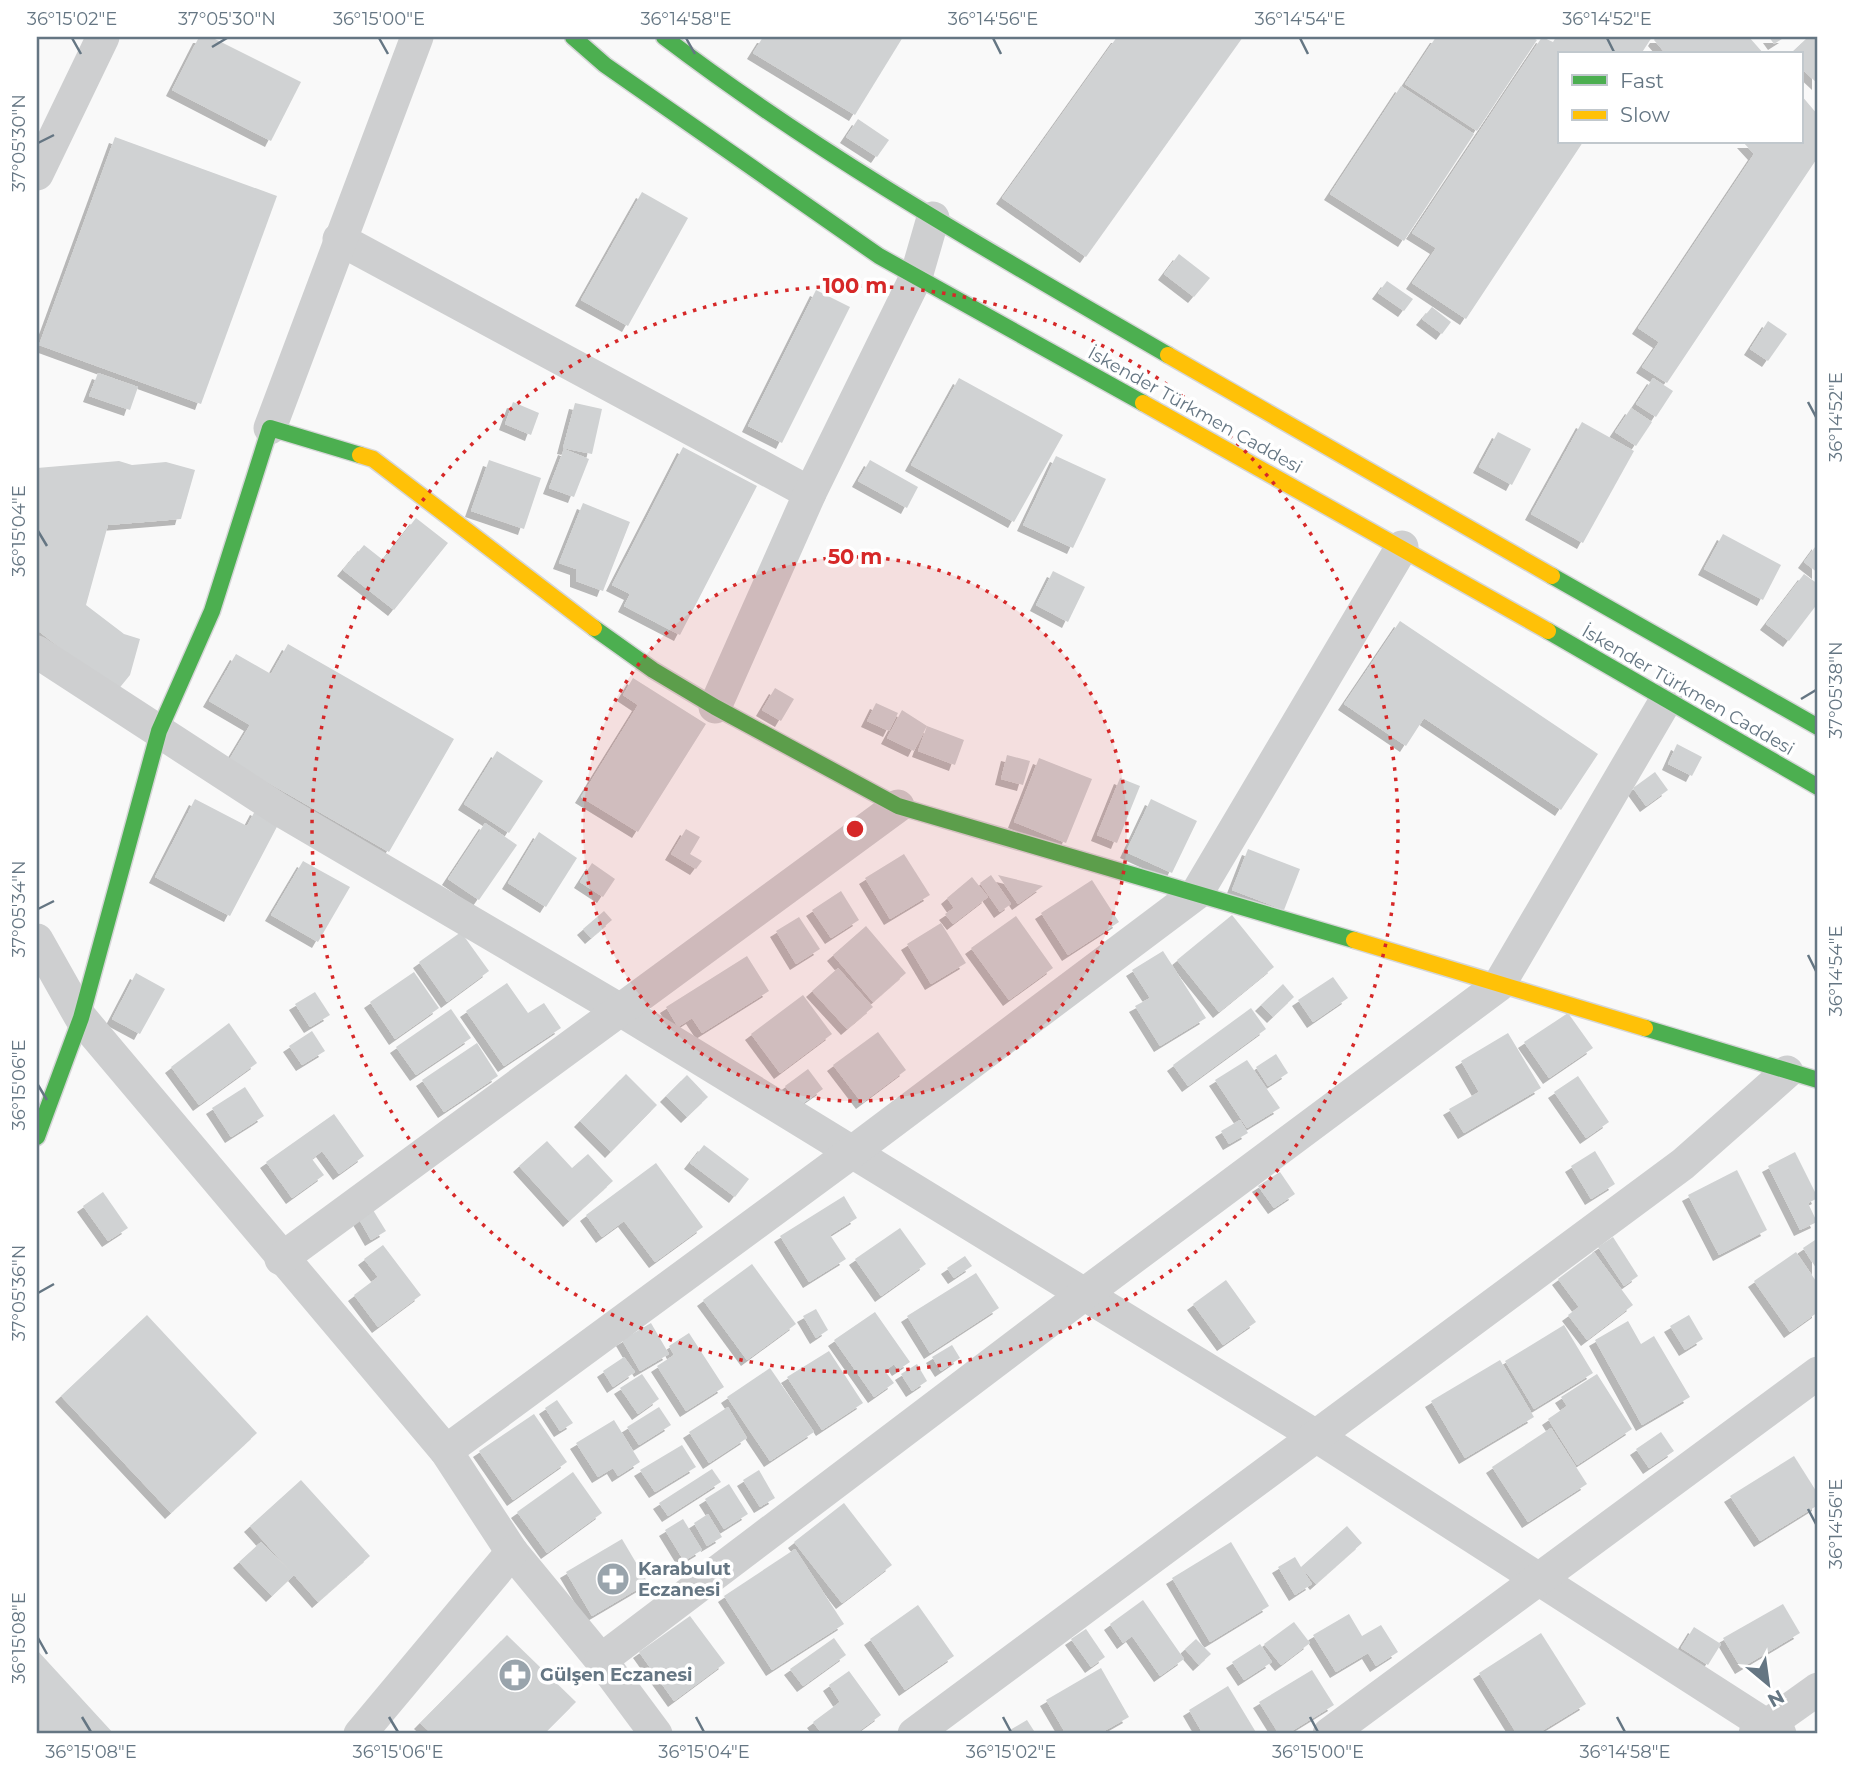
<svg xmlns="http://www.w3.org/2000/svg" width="1855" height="1771" font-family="Montserrat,sans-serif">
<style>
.building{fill:#d0d2d3;filter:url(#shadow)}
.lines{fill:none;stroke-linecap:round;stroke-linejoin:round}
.fast-casing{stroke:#d5d6d7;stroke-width:19}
.slow-casing{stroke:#d5d6d7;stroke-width:19}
.street{stroke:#cecfd0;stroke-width:33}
.fast{stroke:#4caf50;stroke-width:16}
.slow{stroke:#ffc107;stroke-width:16}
.ticks{fill:none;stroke:#657683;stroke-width:2.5}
.ring{fill:none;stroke:#d62828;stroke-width:3.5;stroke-dasharray:3.5 7}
.labels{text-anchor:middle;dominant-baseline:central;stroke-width:7;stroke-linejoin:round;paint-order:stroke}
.street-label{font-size:18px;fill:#657683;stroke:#fff}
.poi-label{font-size:18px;font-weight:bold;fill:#657683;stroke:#fff;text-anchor:start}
.centre{fill:#d62828;stroke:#fff;stroke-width:3.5}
.ring-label{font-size:21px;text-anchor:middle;font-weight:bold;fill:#d62828;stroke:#fff;stroke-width:7;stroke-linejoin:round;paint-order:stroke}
.neatline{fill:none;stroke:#657683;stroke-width:2.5}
.ticks-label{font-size:18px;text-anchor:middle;fill:#657683}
</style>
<defs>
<filter id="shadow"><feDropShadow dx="-6" dy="6" stdDeviation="0" flood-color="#0004"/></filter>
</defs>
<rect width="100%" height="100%" fill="#f9f9f9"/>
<g class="building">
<polygon points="199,37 211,37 301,82 271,141 172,90"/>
<polygon points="763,37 903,37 855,115 753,53"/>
<polygon points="1117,37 1243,37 1086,257 1002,198"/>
<polygon points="1436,37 1531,37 1537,40 1477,131 1405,84"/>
<polygon points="1542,37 1553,42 1556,37 1652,37 1641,54 1559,54 1559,142 1583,142 1466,319 1412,283 1436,248 1412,233"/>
<polygon points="1656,37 1749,37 1764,54 1666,54 1654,40"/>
<polygon points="1769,37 1785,37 1774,44"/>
<polygon points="1808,37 1818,37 1818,84 1801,68 1801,54 1790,54"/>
<polygon points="1401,86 1474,134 1404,241 1330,194"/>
<polygon points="1801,95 1818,115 1818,157 1667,383 1642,367 1659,342 1638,328 1754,154 1743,142 1801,142"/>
<polygon points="858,119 889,140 877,157 846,137"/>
<polygon points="115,137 277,196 201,404 39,345"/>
<polygon points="642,192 688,218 628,326 581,300"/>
<polygon points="1179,254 1210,278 1194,297 1164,274"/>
<polygon points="1387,281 1413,299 1404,311 1378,293"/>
<polygon points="816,290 850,307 782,443 748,426"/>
<polygon points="1432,307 1451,322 1442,334 1422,319"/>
<polygon points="1768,321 1787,334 1768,361 1750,349"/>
<polygon points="98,373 138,387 130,410 89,396"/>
<polygon points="959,378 1063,435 1014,522 911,465"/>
<polygon points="1653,378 1673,391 1656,417 1636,404"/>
<polygon points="513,402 539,413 531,435 505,424"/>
<polygon points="575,403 602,409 592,454 563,448"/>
<polygon points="1631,408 1652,422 1636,446 1615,432"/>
<polygon points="1582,422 1634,451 1583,543 1531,514"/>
<polygon points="1498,432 1531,449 1512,485 1479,467"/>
<polygon points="683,447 757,486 680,635 624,606 630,594 612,585"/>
<polygon points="564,449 589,459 574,497 549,488"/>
<polygon points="1056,456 1106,479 1073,548 1023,525"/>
<polygon points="489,460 541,478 524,529 471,511"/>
<polygon points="870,460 918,487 907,508 858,481"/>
<polygon points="119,461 132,465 166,462 195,470 181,519 108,525 86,605 124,634 140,639 130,675 117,691 37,630 37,468"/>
<polygon points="583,503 630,522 603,591 576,581 576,569 559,563"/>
<polygon points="416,518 448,543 394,610 343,570 364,545 383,560"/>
<polygon points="1723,534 1781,565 1763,600 1704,569"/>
<polygon points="1818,543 1818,573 1804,562"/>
<polygon points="1053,571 1085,587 1068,622 1036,605"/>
<polygon points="1804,574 1818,584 1818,603 1789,641 1766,624"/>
<polygon points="1400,621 1598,754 1561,810 1424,718 1406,746 1344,704"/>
<polygon points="288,644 454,739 389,852 229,760 250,725 209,701 236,654 271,674"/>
<polygon points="633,678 706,724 638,832 581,797 638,705 623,695"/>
<polygon points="775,688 794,699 781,721 762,710"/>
<polygon points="876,703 898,713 889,731 867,721"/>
<polygon points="902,710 927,726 964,740 955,765 918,751 927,726 914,751 887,738"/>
<polygon points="1677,744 1702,757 1692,776 1668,764"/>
<polygon points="497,751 543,781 509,833 464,804"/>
<polygon points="1007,755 1030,761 1023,785 1001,779"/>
<polygon points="1039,758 1092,779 1066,843 1014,822"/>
<polygon points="1655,772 1668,790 1646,806 1633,788"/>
<polygon points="1120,778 1140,786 1117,843 1097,835"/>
<polygon points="195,799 247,826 256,809 280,821 230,916 155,877"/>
<polygon points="1151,799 1197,821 1172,873 1126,852"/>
<polygon points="485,823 517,845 479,900 448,879"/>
<polygon points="686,829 700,837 690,854 702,861 696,869 671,854"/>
<polygon points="539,832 577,858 546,907 508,883"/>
<polygon points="1248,849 1300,869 1284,910 1232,890"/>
<polygon points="904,854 930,895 890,919 865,878"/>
<polygon points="303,861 350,887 318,942 271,915"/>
<polygon points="592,863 615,879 603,897 580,882"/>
<polygon points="991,875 1011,904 1000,912 980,883"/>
<polygon points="998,875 1043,886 1018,904"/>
<polygon points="972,877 988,897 953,924 945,914 954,908 947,898"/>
<polygon points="1092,880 1119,922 1068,955 1041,913"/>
<polygon points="841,891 859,920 831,938 812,910"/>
<polygon points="604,911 612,920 591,938 583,929"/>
<polygon points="1232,915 1274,967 1219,1012 1177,960"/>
<polygon points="1016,916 1053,968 1009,1000 971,948"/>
<polygon points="799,917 820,949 796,964 776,931"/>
<polygon points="941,923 966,963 931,984 907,944"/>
<polygon points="866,926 906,973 873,1002 833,955"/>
<polygon points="461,932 489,971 447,1002 419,962"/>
<polygon points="1163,951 1206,1018 1160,1046 1135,1006 1150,998 1132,970"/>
<polygon points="747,956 769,991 702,1033 692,1018 678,1027 666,1007"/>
<polygon points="838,968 873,1007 847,1029 812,991"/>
<polygon points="414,972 439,1008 395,1039 370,1002"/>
<polygon points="136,973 165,989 140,1034 112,1019"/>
<polygon points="1333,977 1348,998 1313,1022 1298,1000"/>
<polygon points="507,983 528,1013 544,1003 561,1028 504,1066 466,1011"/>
<polygon points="1283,984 1294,997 1273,1017 1261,1005"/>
<polygon points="315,992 330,1015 310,1027 295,1004"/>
<polygon points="803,995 832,1034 780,1073 751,1034"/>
<polygon points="1251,1008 1266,1029 1188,1086 1173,1065"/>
<polygon points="451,1009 471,1038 416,1075 396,1047"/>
<polygon points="1568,1013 1593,1048 1549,1078 1524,1042"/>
<polygon points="229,1023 257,1063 199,1105 171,1067"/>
<polygon points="312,1031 325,1051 302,1065 289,1046"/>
<polygon points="878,1032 906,1070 862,1103 833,1065"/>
<polygon points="1508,1033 1541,1088 1464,1133 1449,1109 1479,1092 1461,1061"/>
<polygon points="477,1043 498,1076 444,1112 422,1080"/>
<polygon points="1276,1054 1288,1073 1268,1086 1256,1067"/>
<polygon points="1247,1060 1280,1108 1247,1128 1215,1080"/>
<polygon points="808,1069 823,1089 799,1106 785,1086"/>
<polygon points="626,1074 657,1105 611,1152 580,1121"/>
<polygon points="687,1075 708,1097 687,1117 666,1096"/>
<polygon points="1578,1076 1609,1122 1586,1138 1554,1092"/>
<polygon points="245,1087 264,1116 231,1137 212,1108"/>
<polygon points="334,1114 364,1156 339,1174 322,1151 312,1159 324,1175 292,1198 266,1162"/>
<polygon points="1240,1120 1248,1133 1229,1144 1221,1131"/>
<polygon points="547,1141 572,1168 588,1154 613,1181 569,1221 519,1166"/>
<polygon points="704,1145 749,1179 735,1197 690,1163"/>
<polygon points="1595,1151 1615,1184 1591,1199 1571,1166"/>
<polygon points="1795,1152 1818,1198 1808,1203 1817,1222 1800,1230 1768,1166"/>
<polygon points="656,1163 703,1227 655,1262 624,1221 602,1237 586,1215"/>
<polygon points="1737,1170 1767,1230 1719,1255 1688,1195"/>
<polygon points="1280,1172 1295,1194 1274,1208 1258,1186"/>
<polygon points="103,1192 128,1228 108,1241 83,1206"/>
<polygon points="844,1196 857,1218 830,1235 846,1259 809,1282 780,1236"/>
<polygon points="373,1210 386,1231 371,1240 359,1219"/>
<polygon points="900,1228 926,1264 881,1296 855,1259"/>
<polygon points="1613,1237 1638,1276 1624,1286 1598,1247"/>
<polygon points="1818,1238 1818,1271 1803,1248"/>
<polygon points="383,1245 421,1295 378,1327 354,1295 378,1277 364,1259"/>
<polygon points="1594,1252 1633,1305 1587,1340 1568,1315 1579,1307 1558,1279"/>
<polygon points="1796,1252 1818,1284 1818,1312 1790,1332 1754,1281"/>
<polygon points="965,1256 972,1266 954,1278 947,1268"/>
<polygon points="752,1264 796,1324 747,1360 703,1300"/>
<polygon points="976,1273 999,1308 930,1353 907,1316"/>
<polygon points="1226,1280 1256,1322 1223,1345 1193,1304"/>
<polygon points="816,1309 828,1330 816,1338 803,1316"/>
<polygon points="875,1312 910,1362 898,1370 894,1364 885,1371 894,1383 874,1397 834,1340"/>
<polygon points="147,1315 257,1433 171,1513 61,1396"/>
<polygon points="1689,1315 1703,1339 1685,1350 1670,1326"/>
<polygon points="1628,1321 1641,1344 1654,1336 1690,1397 1642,1425 1595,1340"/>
<polygon points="651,1323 669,1354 640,1371 622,1340"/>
<polygon points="1564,1325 1593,1373 1534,1409 1505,1361"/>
<polygon points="689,1333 724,1387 686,1411 657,1366 674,1355 669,1346"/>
<polygon points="952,1345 960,1358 941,1371 932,1357"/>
<polygon points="829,1351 863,1403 822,1430 787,1377"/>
<polygon points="624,1357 635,1372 613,1387 603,1371"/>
<polygon points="1500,1360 1534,1417 1465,1458 1431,1401"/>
<polygon points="917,1364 927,1381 912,1391 901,1374"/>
<polygon points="770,1368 814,1432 770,1461 727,1397"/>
<polygon points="642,1374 659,1399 638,1414 620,1388"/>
<polygon points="1597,1374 1632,1429 1577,1465 1548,1419 1567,1406 1561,1397"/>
<polygon points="557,1400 573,1423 560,1431 545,1408"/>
<polygon points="659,1407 671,1425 639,1445 627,1427"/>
<polygon points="728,1407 747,1438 709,1463 689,1432"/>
<polygon points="534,1414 567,1462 513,1500 479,1451"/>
<polygon points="614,1420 640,1462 618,1476 613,1468 598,1477 576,1443"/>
<polygon points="1551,1428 1587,1484 1528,1522 1492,1467"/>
<polygon points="1661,1432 1674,1451 1649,1468 1636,1449"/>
<polygon points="682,1445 696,1467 655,1492 640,1470"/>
<polygon points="1794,1456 1818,1494 1818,1505 1760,1541 1730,1496"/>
<polygon points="712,1469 721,1482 668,1516 659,1503"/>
<polygon points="759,1470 775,1498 760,1507 743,1480"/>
<polygon points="573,1472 602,1513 547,1553 517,1512"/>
<polygon points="301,1480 370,1556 318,1602 294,1575 272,1596 239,1562 261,1542 291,1572 250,1526"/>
<polygon points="729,1484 748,1514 724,1529 705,1499"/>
<polygon points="844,1503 892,1565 842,1603 794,1542"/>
<polygon points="708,1514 722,1537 707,1546 694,1523"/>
<polygon points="683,1519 702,1550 684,1561 665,1530"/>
<polygon points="1347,1526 1362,1543 1316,1584 1301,1567 1312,1584 1295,1595 1278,1567 1295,1557 1301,1567"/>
<polygon points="622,1539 648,1583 592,1616 566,1572"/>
<polygon points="1231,1542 1269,1606 1210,1642 1172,1578"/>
<polygon points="795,1549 844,1624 772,1670 724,1596"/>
<polygon points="1143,1600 1184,1659 1160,1676 1132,1636 1123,1643 1110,1624"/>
<polygon points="1783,1604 1800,1633 1741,1668 1723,1638"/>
<polygon points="918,1605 954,1656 905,1690 870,1639"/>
<polygon points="1349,1614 1362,1636 1381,1625 1398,1652 1376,1666 1368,1653 1336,1672 1313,1635"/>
<polygon points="690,1616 725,1663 674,1701 639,1652"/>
<polygon points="1294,1622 1310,1643 1281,1665 1264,1644"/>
<polygon points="1694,1627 1721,1644 1708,1665 1681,1648"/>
<polygon points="1086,1629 1105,1657 1091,1667 1071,1639"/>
<polygon points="1541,1633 1586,1704 1537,1734 1517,1734 1479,1673"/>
<polygon points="507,1635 576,1702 544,1734 432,1734 420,1723"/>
<polygon points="834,1638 846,1655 803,1686 790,1669"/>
<polygon points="1196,1639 1211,1654 1199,1665 1185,1649"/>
<polygon points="1260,1644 1272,1662 1244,1680 1232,1662"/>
<polygon points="37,1650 114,1734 37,1734"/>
<polygon points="1101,1668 1129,1717 1099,1734 1066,1734 1046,1700"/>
<polygon points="1312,1670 1334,1705 1287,1734 1279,1734 1259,1702"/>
<polygon points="849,1671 881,1715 855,1734 822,1734 813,1722 840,1702 829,1685"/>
<polygon points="1228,1686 1257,1734 1203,1734 1189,1710"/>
<polygon points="1027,1720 1036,1734 1003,1734"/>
</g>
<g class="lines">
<defs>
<g id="fast">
<polyline points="573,37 605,65 879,256 1143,403"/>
<path d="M664 37C823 158 996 255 1168 355"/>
<polyline points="1552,576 1818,727"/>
<polyline points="594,628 653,670 715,707 898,806 1354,940"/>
<polyline points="1548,631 1818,787"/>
<polyline points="1645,1028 1818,1080"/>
<polyline points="37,1137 81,1018 159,731 212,611 270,428 360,455"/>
</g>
<g id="slow">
<polyline points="1168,355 1552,576"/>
<polyline points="1143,403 1548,631"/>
<polyline points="360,455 373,459 594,628"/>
<polyline points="1354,940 1645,1028"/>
</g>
</defs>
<use href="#fast" class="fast-casing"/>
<use href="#slow" class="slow-casing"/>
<g class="street">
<polyline points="37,174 103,37"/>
<polyline points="339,239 810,493"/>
<polyline points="270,428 417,37"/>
<polyline points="37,652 280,810 622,1011 1316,1436 1780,1734"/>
<polyline points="715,707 810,493 916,277 933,218"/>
<polyline points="37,940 81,1018 446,1451 512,1552 601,1660 656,1734"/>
<polyline points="281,1259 898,806"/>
<polyline points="446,1451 851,1153 1197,893 1402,547"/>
<polyline points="601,1660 1083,1295 1499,985 1666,700"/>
<polyline points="360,1734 512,1552"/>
<polyline points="914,1734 1683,1164 1787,1072"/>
<polyline points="1329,1734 1818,1373"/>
<polyline points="1755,1734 1818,1689"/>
</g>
<use href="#fast" class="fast"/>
<use href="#slow" class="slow"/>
</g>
<path class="ticks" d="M72 38 81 54M379 38 388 54M686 38 695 54M993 38 1001 54M1300 38 1308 54M1607 38 1615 54M212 47 227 38M38 143 54 135M1808 402 1816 417M38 531 47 546M1801 699 1816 690M38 909 54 901M1808 955 1816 971M38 1085 47 1100M38 1293 54 1284M1808 1509 1816 1524M38 1638 47 1654M82 1717 91 1732M389 1717 398 1732M696 1717 704 1732M1003 1717 1011 1732M1310 1717 1318 1732M1617 1717 1625 1732"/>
<circle cx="855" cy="829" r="272" fill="#d62828" fill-opacity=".12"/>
<g class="ring">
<circle cx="855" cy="829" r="272"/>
<circle cx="855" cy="829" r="543"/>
</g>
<defs>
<symbol id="pharmacy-disc" viewBox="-11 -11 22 22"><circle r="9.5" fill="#99a4ac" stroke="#fff"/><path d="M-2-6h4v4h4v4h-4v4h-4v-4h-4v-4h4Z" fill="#fff"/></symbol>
</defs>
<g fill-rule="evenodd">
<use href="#pharmacy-disc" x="594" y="1560" width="38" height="38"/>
<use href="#pharmacy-disc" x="496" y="1656" width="38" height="38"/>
</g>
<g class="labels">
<g class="street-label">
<text transform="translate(1195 410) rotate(29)">İskender Türkmen Caddesi</text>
<text transform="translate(1688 690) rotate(30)">İskender Türkmen Caddesi</text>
</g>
<g class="poi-label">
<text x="638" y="1569">Karabulut<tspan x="638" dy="21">Eczanesi</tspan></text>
<text x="540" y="1675">Gülşen Eczanesi</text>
</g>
</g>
<circle cx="855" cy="829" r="10" class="centre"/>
<g class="ring-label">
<text x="855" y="293">100 m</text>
<text x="855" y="564">50 m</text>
</g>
<rect width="1855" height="1771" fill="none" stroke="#ffffff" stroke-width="77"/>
<rect x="1558" y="52" width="245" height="91" fill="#ffffff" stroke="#c1c8cd" stroke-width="2"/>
<rect x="1572" y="75" width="35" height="10" fill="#4caf50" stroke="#c1c8cd" stroke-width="2"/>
<text x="1620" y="88" font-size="21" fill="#657683">Fast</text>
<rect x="1572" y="110" width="35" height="10" fill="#ffc107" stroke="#c1c8cd" stroke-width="2"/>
<text x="1620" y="122" font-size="21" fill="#657683">Slow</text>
<g transform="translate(1768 1684) rotate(151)" stroke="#ffffff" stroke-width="5" paint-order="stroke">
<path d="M0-5L12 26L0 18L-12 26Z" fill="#657683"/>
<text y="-10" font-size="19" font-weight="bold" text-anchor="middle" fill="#657683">N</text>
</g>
<rect x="38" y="38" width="1778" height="1694" class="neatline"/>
<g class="ticks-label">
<text x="72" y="25">36°15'02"E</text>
<text x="227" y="25">37°05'30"N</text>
<text x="379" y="25">36°15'00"E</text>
<text x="686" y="25">36°14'58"E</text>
<text x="993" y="25">36°14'56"E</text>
<text x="1300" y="25">36°14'54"E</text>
<text x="1607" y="25">36°14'52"E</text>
<text transform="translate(19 143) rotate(-90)" y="6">37°05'30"N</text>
<text transform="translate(1836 417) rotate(-90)" y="6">36°14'52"E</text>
<text transform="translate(19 531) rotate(-90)" y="6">36°15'04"E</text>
<text transform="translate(1836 690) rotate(-90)" y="6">37°05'38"N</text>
<text transform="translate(19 909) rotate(-90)" y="6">37°05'34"N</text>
<text transform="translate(1836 971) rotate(-90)" y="6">36°14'54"E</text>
<text transform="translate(19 1085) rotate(-90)" y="6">36°15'06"E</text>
<text transform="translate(19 1293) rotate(-90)" y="6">37°05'36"N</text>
<text transform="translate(1836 1524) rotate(-90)" y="6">36°14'56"E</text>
<text transform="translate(19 1638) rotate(-90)" y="6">36°15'08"E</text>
<text x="91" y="1758">36°15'08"E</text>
<text x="398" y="1758">36°15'06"E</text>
<text x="704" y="1758">36°15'04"E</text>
<text x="1011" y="1758">36°15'02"E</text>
<text x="1318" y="1758">36°15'00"E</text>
<text x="1625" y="1758">36°14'58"E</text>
</g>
</svg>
